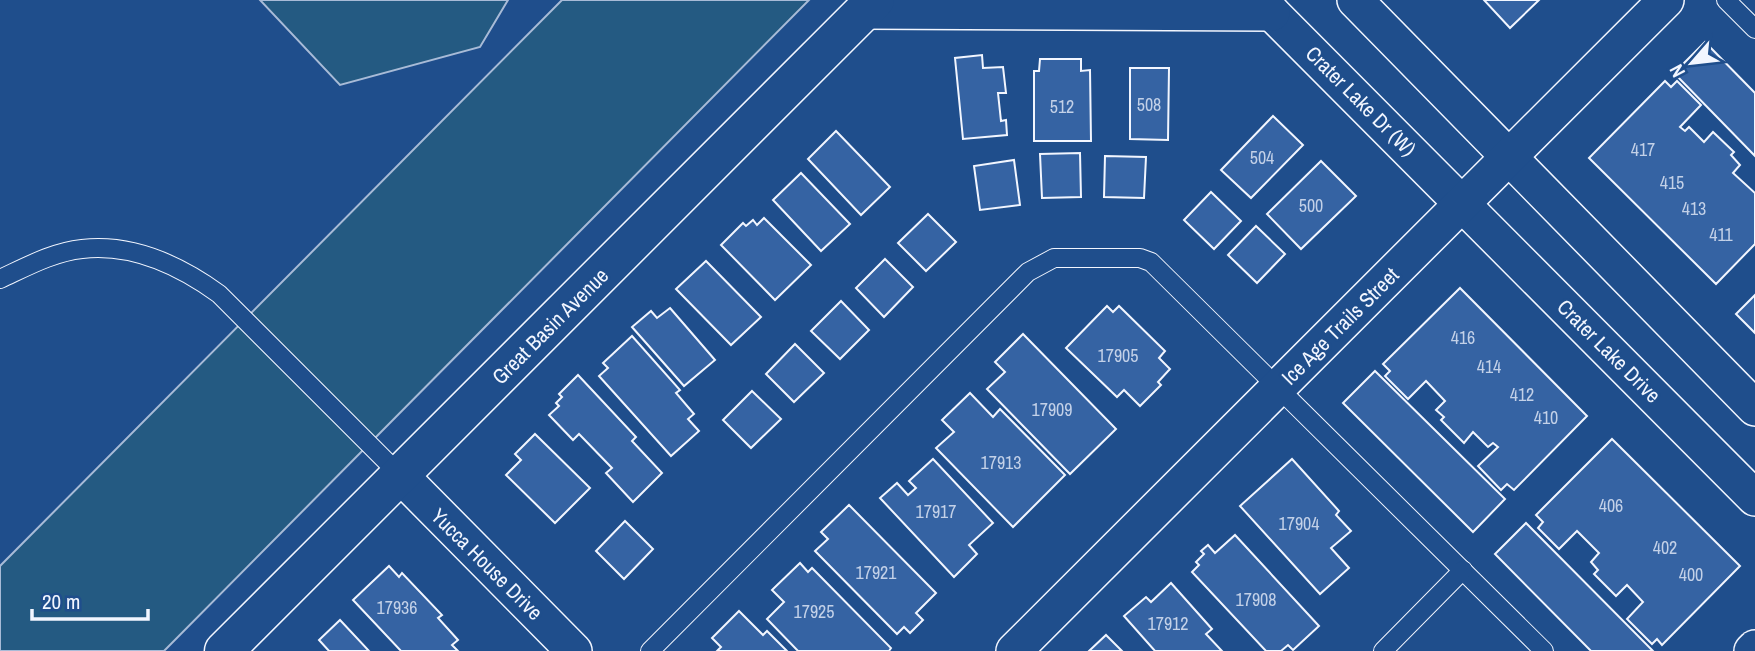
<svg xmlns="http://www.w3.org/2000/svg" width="1755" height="651" font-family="'Archivo Narrow',sans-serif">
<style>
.green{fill:#245a82;stroke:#a8bbd7;stroke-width:2}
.building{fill:#3563a3;stroke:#f2f6ff;stroke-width:2}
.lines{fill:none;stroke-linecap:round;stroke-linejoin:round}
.service-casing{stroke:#f2f6ff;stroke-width:20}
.minor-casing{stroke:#f2f6ff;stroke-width:38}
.tertiary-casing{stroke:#f2f6ff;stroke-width:41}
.service{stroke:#1f4e8c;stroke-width:18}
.minor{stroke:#1f4e8c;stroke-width:35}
.tertiary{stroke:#1f4e8c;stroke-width:38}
.labels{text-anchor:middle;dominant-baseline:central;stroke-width:5;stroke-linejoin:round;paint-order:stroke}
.number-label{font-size:18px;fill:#c3d1e8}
.street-label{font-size:21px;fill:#f2f6ff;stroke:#1f4e8c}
</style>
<rect width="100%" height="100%" fill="#1f4e8c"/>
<g class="green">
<polygon points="260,0 508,0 480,47 340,85"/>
<polygon points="562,0 809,0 164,651 0,651 0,566"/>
</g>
<g class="building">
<polygon points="1484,0 1539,0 1510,28"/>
<polygon points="1705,42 1755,93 1755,156 1674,73"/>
<polygon points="982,55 983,68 1003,67 1006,93 998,93 1001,121 1006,120 1007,135 963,139 955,58"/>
<polygon points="1040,59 1081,59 1081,71 1090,70 1091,141 1034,141 1034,71 1039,71"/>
<polygon points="1130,68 1169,68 1168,140 1130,139"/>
<polygon points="1665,81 1671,87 1677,81 1701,105 1680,127 1685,131 1689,127 1704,142 1713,132 1734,152 1731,155 1740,165 1733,173 1755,193 1755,244 1716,284 1589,158"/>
<polygon points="1273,116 1303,145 1251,198 1221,170"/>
<polygon points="836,131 890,187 861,215 808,159"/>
<polygon points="1080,153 1081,197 1042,198 1040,154"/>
<polygon points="1105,156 1146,157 1144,198 1104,197"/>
<polygon points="1014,160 1020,205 980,210 974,166"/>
<polygon points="1321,161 1356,196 1301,249 1267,214"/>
<polygon points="801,173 850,224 821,251 773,200"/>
<polygon points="1211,192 1241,221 1214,249 1184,220"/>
<polygon points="928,214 956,242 926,271 898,243"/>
<polygon points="764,218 811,265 775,300 721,245 743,223 746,226 753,220 757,225"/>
<polygon points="1256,226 1285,254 1257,283 1228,255"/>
<polygon points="885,259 913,287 884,317 856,288"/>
<polygon points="706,261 761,317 731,345 676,289"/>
<polygon points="1460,288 1587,416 1514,490 1507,484 1501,490 1478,466 1498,447 1493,443 1488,447 1473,432 1464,443 1441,420 1444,417 1436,410 1445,401 1426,381 1408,399 1385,376 1390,371 1383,364"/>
<polygon points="1755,295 1755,333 1736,314"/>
<polygon points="841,301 869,330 840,359 811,331"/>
<polygon points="1107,306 1113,312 1119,306 1165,351 1159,358 1170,369 1158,382 1161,385 1140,406 1124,390 1117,397 1066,348"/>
<polygon points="670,308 715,360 684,386 632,327 651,311 657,318"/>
<polygon points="1023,334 1116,429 1070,474 987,389 1005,372 995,362"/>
<polygon points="632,336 680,390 676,393 694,414 688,419 699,431 671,456 599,376 608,368 603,363"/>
<polygon points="795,344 824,373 794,402 766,374"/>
<polygon points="1375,371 1505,499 1473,532 1343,403"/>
<polygon points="578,375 636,437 632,441 662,473 633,502 606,473 612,468 579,434 573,440 549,415 559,406 556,403 562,397 559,394"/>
<polygon points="752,391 781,419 751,448 723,420"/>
<polygon points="970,393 993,417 1000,409 1065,475 1013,527 936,448 954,432 942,420"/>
<polygon points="535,434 590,488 555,523 506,475 521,460 515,454"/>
<polygon points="1612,439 1740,566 1662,645 1657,639 1652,644 1627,619 1643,602 1627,585 1616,596 1594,574 1598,570 1591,562 1599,553 1577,531 1559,549 1538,528 1543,522 1536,515"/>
<polygon points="933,459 993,523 969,545 977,554 954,577 880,498 897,483 908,495 916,488 909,481"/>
<polygon points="1292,459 1339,511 1336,515 1351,531 1331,548 1349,568 1320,594 1240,506"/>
<polygon points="849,505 936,593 916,613 923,620 910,633 904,627 897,634 815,551 828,539 821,532"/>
<polygon points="625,521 653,549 624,579 596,551"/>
<polygon points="1526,523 1653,651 1591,651 1495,554"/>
<polygon points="1235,535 1319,626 1293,650 1288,645 1281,651 1266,651 1192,572 1199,565 1196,562 1204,554 1201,551 1208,545 1215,553"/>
<polygon points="800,563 808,572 812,568 891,648 889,651 798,651 767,619 784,602 772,590"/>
<polygon points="389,566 399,577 402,573 442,615 438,618 458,640 452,645 458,651 401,651 353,600"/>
<polygon points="1171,583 1212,629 1206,634 1222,651 1155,651 1124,616 1146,597 1151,602"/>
<polygon points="739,611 763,635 767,631 787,651 717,651 721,647 712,638"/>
<polygon points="340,620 369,651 329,651 319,640"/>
<polygon points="1106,635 1122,651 1089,651"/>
</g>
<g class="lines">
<defs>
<g id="service">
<polyline points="1726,0 1755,29"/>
<path d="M0 279C26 267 53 252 82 249 133 243 179 265 219 294L401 476"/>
<polyline points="650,651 1028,272 1054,258 1140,258 1151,262 1544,651"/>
<polyline points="1383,651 1463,570"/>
</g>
<g id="minor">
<polyline points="1259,0 1755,498"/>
<polyline points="1355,0 1755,408"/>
<polyline points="864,11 1272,13"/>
<polyline points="401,476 574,651"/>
<polyline points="1014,651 1666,0"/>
<polyline points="1752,651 1755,648"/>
</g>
<polyline id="tertiary" points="224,651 875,0"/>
</defs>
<use href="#service" class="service-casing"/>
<use href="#minor" class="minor-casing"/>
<use href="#tertiary" class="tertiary-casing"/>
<use href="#service" class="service"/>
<use href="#minor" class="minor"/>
<use href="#tertiary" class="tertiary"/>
</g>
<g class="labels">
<g class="number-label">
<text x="1149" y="104">508</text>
<text x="1062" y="106">512</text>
<text x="1643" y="149">417</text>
<text x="1262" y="157">504</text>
<text x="1672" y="182">415</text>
<text x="1311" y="205">500</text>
<text x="1694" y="208">413</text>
<text x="1721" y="234">411</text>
<text x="1463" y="337">416</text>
<text x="1118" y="355">17905</text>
<text x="1489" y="366">414</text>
<text x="1522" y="394">412</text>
<text x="1052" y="409">17909</text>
<text x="1546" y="417">410</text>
<text x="1001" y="462">17913</text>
<text x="1611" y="505">406</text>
<text x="936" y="511">17917</text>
<text x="1299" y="523">17904</text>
<text x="1665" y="547">402</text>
<text x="876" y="572">17921</text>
<text x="1691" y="574">400</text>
<text x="1256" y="599">17908</text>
<text x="397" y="607">17936</text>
<text x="814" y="611">17925</text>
<text x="1168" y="623">17912</text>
</g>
<g class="street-label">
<text transform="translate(1361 101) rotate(45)">Crater Lake Dr (W)</text>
<text transform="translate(550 326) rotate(-45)">Great Basin Avenue</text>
<text transform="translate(1340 326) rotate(-45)">Ice Age Trails Street</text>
<text transform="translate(1609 351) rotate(45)">Crater Lake Drive</text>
<text transform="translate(487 564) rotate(45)">Yucca House Drive</text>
</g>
</g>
<g transform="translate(1692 63) rotate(242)" stroke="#1f4e8c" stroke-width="5" paint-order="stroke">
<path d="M0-5L12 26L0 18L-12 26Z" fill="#f2f6ff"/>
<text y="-10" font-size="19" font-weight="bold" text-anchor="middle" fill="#f2f6ff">N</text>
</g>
<path d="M32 609v10h116v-10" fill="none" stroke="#f2f6ff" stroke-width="3.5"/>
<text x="42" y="609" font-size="21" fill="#f2f6ff" stroke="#1f4e8c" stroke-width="5" paint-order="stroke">20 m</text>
</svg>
